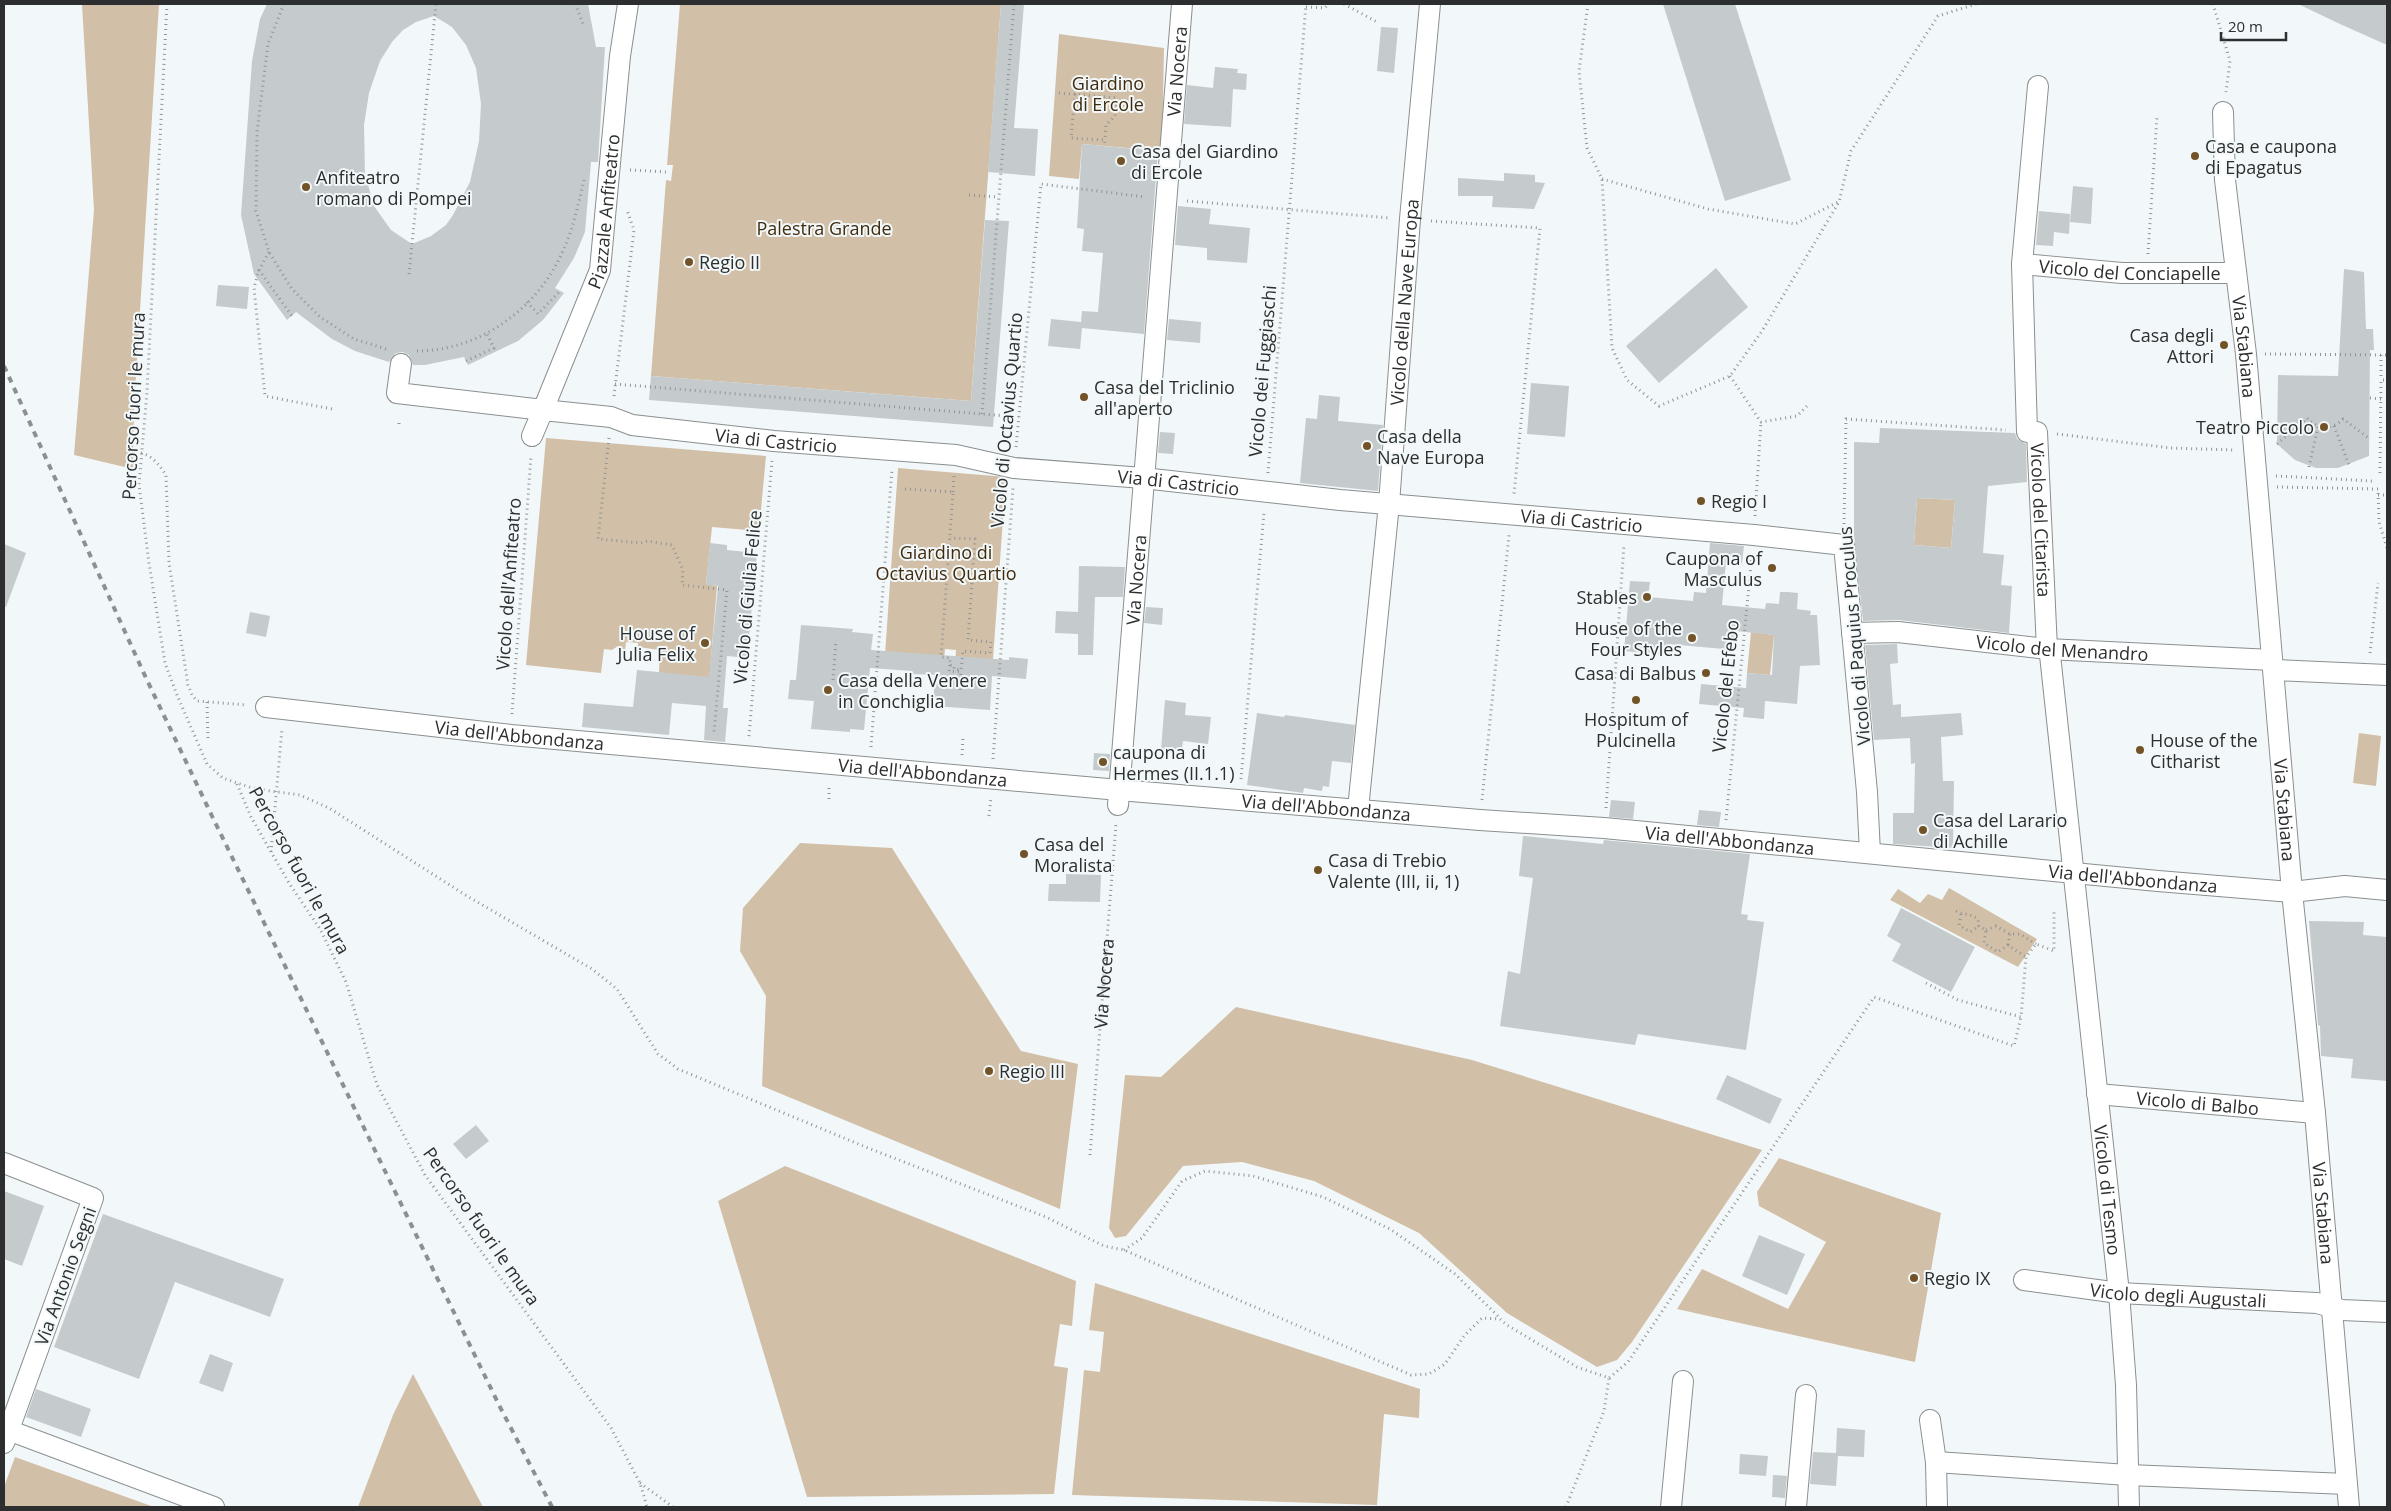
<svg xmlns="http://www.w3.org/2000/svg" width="2391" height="1511" font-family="'Open Sans',sans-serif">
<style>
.green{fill:#d2bfa7}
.building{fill:#c5cbcc;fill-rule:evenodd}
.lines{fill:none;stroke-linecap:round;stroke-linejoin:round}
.street-casing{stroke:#8a8f90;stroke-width:22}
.path{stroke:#909495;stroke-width:3;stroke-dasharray:1 4;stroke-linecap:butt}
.street{stroke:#fff;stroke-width:20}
.rail{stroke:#8c9091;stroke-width:4;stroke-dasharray:6 6;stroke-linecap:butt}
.poi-dot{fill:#725328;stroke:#f2f8f9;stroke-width:2}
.labels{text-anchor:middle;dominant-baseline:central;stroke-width:4;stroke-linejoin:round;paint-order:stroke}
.street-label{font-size:18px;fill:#2c2e2f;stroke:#f2f8f9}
.park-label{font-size:18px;fill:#412b0c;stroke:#f2f8f9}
.poi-label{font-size:18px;fill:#2c2e2f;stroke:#f2f8f9;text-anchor:start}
</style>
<rect width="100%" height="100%" fill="#f2f8f9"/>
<g class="green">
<polygon points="82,4 159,4 134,408 133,469 74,455 94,210"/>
<polygon points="680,4 1001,4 971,401 651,376 666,180 671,181 673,165 667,165"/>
<polygon points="1059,34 1164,48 1162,151 1082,144 1079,179 1049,176"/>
<polygon points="546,438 766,456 759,531 712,527 706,584 717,586 708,695 659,672 660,650 638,647 638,643 626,642 625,652 618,646 612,650 604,649 601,673 526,665"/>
<polygon points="898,468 1006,477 993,659 955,667 956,650 945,649 944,660 884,669"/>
<polygon points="1917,498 1955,500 1951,548 1914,545"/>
<polygon points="1751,632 1774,635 1770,675 1747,673"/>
<polygon points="2359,733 2381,736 2376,786 2353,783"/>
<polygon points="800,843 892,848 1021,1051 1078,1064 1060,1209 762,1086 766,996 740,951 743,908"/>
<polygon points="1949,888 2037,939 2018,967 1890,900 1898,889 1920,903 1928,894 1942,900"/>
<polygon points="1236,1007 1472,1060 1762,1150 1632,1342 1617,1360 1597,1367 1507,1313 1419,1233 1314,1181 1242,1162 1183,1166 1126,1236 1115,1238 1109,1228 1125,1075 1161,1077"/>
<polygon points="1779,1158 1941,1213 1915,1362 1677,1309 1702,1269 1788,1309 1826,1242 1759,1206 1757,1192"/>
<polygon points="785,1166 1076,1281 1072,1326 1060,1324 1054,1366 1068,1368 1054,1494 807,1497 718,1201"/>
<polygon points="1095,1283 1420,1389 1419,1418 1384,1414 1377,1505 1072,1495 1084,1370 1100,1372 1104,1332 1089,1330"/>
<polygon points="413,1374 483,1507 358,1507 393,1415"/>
<polygon points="15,1457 154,1507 4,1507 4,1487"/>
</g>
<g class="building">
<path d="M267 4H588L596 47H605L598 162H591L585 232 574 258 555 288 564 293 543 320 518 341 468 365 464 357 425 365H413L409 355 403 352 396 353 389 362 355 351 332 339 296 312 287 320 254 274 241 215 252 61 260 19ZM434 16 452 27 466 45 476 68 481 104 479 141 470 182 453 215 446 225 431 236 412 244 391 230 374 206 365 174 364 125 369 93 380 61 392 42 403 30 416 22Z"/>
<polygon points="1001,4 1024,4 1014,128 1038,129 1035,176 988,172"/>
<polygon points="1663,4 1735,4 1791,180 1725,201"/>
<polygon points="2298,4 2387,4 2387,45 2340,24"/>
<polygon points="1381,27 1398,28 1394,73 1377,71"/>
<polygon points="1215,67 1238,69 1237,73 1247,74 1246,90 1233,89 1231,127 1184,124 1187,85 1213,88"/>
<polygon points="1082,144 1158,151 1144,334 1082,328 1080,349 1048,346 1051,319 1081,322 1082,311 1098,312 1103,253 1082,251 1084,229 1077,228"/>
<polygon points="1504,173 1535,175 1535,182 1545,183 1534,209 1492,207 1493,196 1458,196 1458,178 1504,181"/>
<polygon points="2073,186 2093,188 2091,224 2070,222"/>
<polygon points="1178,206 1211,209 1209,224 1250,228 1247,263 1207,260 1207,248 1175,245"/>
<polygon points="2039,211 2070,214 2069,234 2054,232 2053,246 2036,245"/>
<polygon points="985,220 1009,221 993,427 649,400 651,376 971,401"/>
<polygon points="1716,268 1748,307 1659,383 1626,346"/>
<polygon points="2344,269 2364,272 2366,329 2373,329 2374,350 2370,350 2369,456 2338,468 2316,468 2295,460 2277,444 2278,375 2338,376"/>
<polygon points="218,285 249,287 247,309 216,306"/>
<polygon points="1169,319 1201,322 1200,343 1167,340"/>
<polygon points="1531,383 1569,386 1565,437 1527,434"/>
<polygon points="1319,395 1340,397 1338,421 1383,425 1378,491 1300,483 1306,418 1317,419"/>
<path d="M1880 428 2015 433 2017 439 2026 444 2027 482 1988 486 1983 553 2004 555 2001 585 2012 586 2009 633 1899 620 1863 621 1854 539V442L1879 443ZM1917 498 1955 500 1951 548 1914 545Z"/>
<polygon points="1160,432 1175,433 1173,454 1158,453"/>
<polygon points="710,543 727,545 727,550 757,553 747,658 727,656 723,708 728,708 725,742 704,740 706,706 672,703 669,735 582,727 584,703 633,707 637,670 709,677 718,586 706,585"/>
<polygon points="1710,543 1744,546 1742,563 1726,562 1722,605 1765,609 1766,603 1779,604 1780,592 1788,592 1798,593 1797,609 1811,611 1810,615 1817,615 1820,665 1800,666 1797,704 1765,701 1764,719 1743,717 1744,708 1699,704 1701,684 1746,688 1747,673 1772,675 1774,635 1736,631 1735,650 1668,644 1667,655 1624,651 1630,581 1650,582 1648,597 1693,601 1694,592 1706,593"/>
<polygon points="4,544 26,553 6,607 4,606"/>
<polygon points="1079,566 1125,567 1123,597 1095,597 1093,655 1078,655 1078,634 1055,633 1056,611 1078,612"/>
<polygon points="1146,607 1163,608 1162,625 1144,623"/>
<polygon points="250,612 270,616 266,637 246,633"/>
<polygon points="801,625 853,629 852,632 873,634 871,650 1009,660 1009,657 1028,659 1026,679 992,676 990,710 933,706 935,675 912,674 912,671 870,668 864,730 850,729 850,732 811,729 814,701 788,699 790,680 796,680"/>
<polygon points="1897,644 1898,663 1890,664 1893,705 1901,704 1901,717 1961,713 1963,735 1941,737 1943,781 1954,781 1953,848 1893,844 1893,813 1914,813 1915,763 1911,764 1910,738 1874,740 1865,645"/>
<polygon points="1165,700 1186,703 1185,715 1211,717 1208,744 1183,741 1182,749 1161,749"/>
<polygon points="1257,713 1284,717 1285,715 1355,725 1351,763 1332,761 1329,787 1323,786 1322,791 1304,788 1303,793 1247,785"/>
<polygon points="1094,753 1110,754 1109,771 1093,770"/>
<polygon points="1611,800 1635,802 1633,819 1609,817"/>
<polygon points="1699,810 1721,812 1719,827 1697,825"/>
<polygon points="1523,836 1603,844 1604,840 1750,854 1741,914 1748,915 1747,920 1764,922 1746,1050 1638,1034 1635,1045 1500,1026 1508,971 1520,974 1533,878 1519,876"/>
<polygon points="1066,874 1101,875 1100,902 1048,901 1049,884 1066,884"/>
<polygon points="1901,908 1975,947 1951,992 1892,961 1901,944 1887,936"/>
<polygon points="2309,921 2364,922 2363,935 2387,937 2387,1081 2351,1078 2353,1059 2321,1056 2320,1026 2318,1025"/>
<polygon points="1727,1075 1782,1099 1770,1124 1716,1099"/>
<polygon points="476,1125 489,1141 466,1159 453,1144"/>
<polygon points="4,1191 44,1206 22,1266 4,1259"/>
<polygon points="103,1214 284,1279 270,1317 175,1282 139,1379 54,1347"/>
<polygon points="1759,1235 1805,1254 1787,1295 1742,1276"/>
<polygon points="210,1354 233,1363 223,1392 199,1383"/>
<polygon points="36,1389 91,1409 81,1437 26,1417"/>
<polygon points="1837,1428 1865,1430 1864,1457 1838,1456 1836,1486 1810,1484 1813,1452 1836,1453"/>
<polygon points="1740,1454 1768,1456 1766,1476 1739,1474"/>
<polygon points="1773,1475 1787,1476 1785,1498 1772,1497"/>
</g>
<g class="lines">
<defs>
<g id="street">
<path id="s2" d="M2038 86 2022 264 2027 432H2037L2047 649 2050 655 2119 1293 2126 1385 2129 1507"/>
<path id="s3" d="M2223 112 2225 180 2246 354 2292 892 2315 1113 2349 1507"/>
<path id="s4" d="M2022 264 2122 273H2236"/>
<path id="s5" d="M401 364 397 393 543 410 600 270 620 56 628 4"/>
<path id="s6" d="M532 436 543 410 611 417 632 425 774 441 956 455 1014 468 1143 478 1340 500 1754 535 1844 545 1867 792 1870 853"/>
<path id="s7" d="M1852 633 1898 632 2047 649 2272 660"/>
<polyline points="2274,670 2387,675"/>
<path id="s8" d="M266 707 511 735 1119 790 1480 820 1604 828 2158 881 2292 892 2345 886 2387 890"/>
<path id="s9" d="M1118 805 1182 4"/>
<path id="s10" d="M1358 809 1389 504 1410 219 1430 4"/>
<path id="s11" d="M2097 1094 2315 1113"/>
<polyline points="4,1163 93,1198 4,1443"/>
<path id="s12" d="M2024 1280 2119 1293 2317 1303 2342 1310 2387 1312"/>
<polyline points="1930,1420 1936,1462 1937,1507"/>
<polyline points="8,1430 214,1507"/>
<polyline points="1936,1462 2128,1475 2347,1484"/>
<polyline points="1671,1507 1683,1381"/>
<polyline points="1796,1507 1806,1395"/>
</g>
</defs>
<use href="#street" class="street-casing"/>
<g class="path">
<polyline points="167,4 147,392 139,485 149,563 165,663 177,695 207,764 223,778 237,783 256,789 300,795 329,808 467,896 592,969 617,989 658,1054 678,1069 868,1148 1046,1217 1104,1246 1124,1250 1411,1375 1429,1374 1445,1364 1464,1336 1482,1318 1500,1319 1507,1325 1577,1367 1609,1378 1628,1362 1874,997 2014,1046 2021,1017"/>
<polyline points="284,4 268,44 257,132 256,211 269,252 292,289 320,317 354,339 386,349"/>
<polyline points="575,4 584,26"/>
<polyline points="1344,4 1377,22"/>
<polyline points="1588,4 1579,71 1587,148 1602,179 1612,348 1627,380 1659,406 1730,376 1762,331 1839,202 1851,151 1938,16 1976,4"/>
<polyline points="2213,4 2230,61 2226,92"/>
<polyline points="1306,7 1325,8 1328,4"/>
<polyline points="1059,93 1117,98 1115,116 1106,125 1105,140"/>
<polyline points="1075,94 1071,138 1105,140 1104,146"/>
<polyline points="630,170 667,172"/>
<polyline points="1602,179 1708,209 1795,224 1838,202"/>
<polyline points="969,195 999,197"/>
<polyline points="1187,201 1390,218"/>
<polyline points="1431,221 1540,228 1514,494"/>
<polyline points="269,252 259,270 254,288 265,396 332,409"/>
<polyline points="2148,254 2157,116"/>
<polyline points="259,270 292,316"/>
<polyline points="409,274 436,4"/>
<polyline points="527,302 538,314 560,291"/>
<path d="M417 351C479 351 537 309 562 253 573 230 578 205 584 180"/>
<polyline points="2265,354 2387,355"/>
<polyline points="2381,355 2381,380"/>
<polyline points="466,361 494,348 487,334"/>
<polyline points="1730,376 1761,422 1797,416 1807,406"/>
<polyline points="615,384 1019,417"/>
<polyline points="614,396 634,230 627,210"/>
<polyline points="2370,398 2381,399"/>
<polyline points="982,414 1014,4"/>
<polyline points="399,423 399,426"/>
<polyline points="2334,426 2349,465"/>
<polyline points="2057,434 2171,448 2235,450"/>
<polyline points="609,438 598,539 641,543 647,541 672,545 683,570 682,585 727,590 714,732"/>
<path d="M2277 444 2307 418C2317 429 2332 431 2343 419L2370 439"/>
<polyline points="1016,447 1041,184 1146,197"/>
<path d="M141 453C153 456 159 465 166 475L169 563 188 685 192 695 197 701 247 705"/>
<polyline points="2309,467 2318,427"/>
<polyline points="1268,473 1306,4"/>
<polyline points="2380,473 2381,380 2387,380"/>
<polyline points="2276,476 2373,481"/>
<polyline points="2277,487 2378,489 2379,522 2387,548"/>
<polyline points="905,489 953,492 941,657 950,658 950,665 954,666 954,669 961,670 963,651 990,653 991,642 968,640 975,539 950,538"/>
<polyline points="953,492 954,475"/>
<polyline points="2378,495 2387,495"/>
<polyline points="1755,516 1761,422"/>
<polyline points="1844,524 1846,419 2006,430"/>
<polyline points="2370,653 2378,583"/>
<polyline points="950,665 949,671 961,672 960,692"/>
<polyline points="833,680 836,640"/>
<polyline points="207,702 208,739"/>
<polyline points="512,714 531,456"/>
<polyline points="749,736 772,461"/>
<polyline points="871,747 892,469"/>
<polyline points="962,755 963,737"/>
<polyline points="993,759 1013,488"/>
<polyline points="1241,779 1264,512"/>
<polyline points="237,784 251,817 289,883 320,929 346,982 377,1085 425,1175 611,1428 640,1483 647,1507"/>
<polyline points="829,799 829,785"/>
<polyline points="1482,800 1509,535"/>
<polyline points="1606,808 1624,544"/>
<polyline points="989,816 991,797"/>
<polyline points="1726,820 1752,555"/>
<polyline points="271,852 282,729"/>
<path d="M1956 911C1963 915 1970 913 1978 919L1979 926 1986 930 1984 943 1998 952 2008 945 2026 957"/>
<polyline points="1961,914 1959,925 1970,932 1979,926"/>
<polyline points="1986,930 1996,926 2010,934 2020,934 2036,944"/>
<polyline points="2008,945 2010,934"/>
<polyline points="1926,983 1958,1000 2021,1017 2026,957 2036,944 2054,951 2054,909"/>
<path id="s1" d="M1090 1155 1116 824"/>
<polyline points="1124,1250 1142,1238 1182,1181 1205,1171 1253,1176 1323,1197 1390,1229 1455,1274 1500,1318"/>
<polyline points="640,1483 673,1507"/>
<polyline points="1566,1507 1604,1411 1609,1378"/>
</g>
<use href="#street" class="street"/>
<polyline class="rail" points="4,366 146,678 212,816 500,1407 552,1507"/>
</g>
<g class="poi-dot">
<circle cx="2195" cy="156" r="5"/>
<circle cx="1121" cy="161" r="5"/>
<circle cx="306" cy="187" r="5"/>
<circle cx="689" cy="262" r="5"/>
<circle cx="2224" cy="345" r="5"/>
<circle cx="1084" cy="397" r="5"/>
<circle cx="2324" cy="427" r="5"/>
<circle cx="1367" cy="446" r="5"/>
<circle cx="1701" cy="501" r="5"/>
<circle cx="1772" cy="568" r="5"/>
<circle cx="1647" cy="597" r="5"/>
<circle cx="1692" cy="638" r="5"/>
<circle cx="705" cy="643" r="5"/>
<circle cx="1706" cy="673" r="5"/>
<circle cx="828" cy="690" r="5"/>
<circle cx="1636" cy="700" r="5"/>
<circle cx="2140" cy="750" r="5"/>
<circle cx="1103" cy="762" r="5"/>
<circle cx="1923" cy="830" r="5"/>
<circle cx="1024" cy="854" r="5"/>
<circle cx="1318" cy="870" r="5"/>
<circle cx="989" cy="1071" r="5"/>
<circle cx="1914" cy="1278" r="5"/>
</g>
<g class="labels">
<g class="street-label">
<text stroke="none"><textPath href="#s9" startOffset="736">Via Nocera</textPath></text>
<text stroke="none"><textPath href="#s5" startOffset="386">Piazzale Anfiteatro</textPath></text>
<text stroke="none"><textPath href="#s4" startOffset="108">Vicolo del Conciapelle</textPath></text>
<text stroke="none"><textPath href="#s10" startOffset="509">Vicolo della Nave Europa</textPath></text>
<text stroke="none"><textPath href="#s3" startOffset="236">Via Stabiana</textPath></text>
<text transform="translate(1262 371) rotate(-85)">Vicolo dei Fuggiaschi</text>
<text transform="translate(133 406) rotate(-87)">Percorso fuori le mura</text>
<text transform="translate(1006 420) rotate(-85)">Vicolo di Octavius Quartio</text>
<text stroke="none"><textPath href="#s6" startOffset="264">Via di Castricio</textPath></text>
<text stroke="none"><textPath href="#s6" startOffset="669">Via di Castricio</textPath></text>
<text stroke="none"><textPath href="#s6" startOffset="1074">Via di Castricio</textPath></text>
<text stroke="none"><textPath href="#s2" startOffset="445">Vicolo del Citarista</textPath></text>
<text stroke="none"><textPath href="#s9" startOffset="226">Via Nocera</textPath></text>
<text transform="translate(508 584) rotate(-86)">Vicolo dell'Anfiteatro</text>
<text transform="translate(747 597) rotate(-85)">Vicolo di Giulia Felice</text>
<text transform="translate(1854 636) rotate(-95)">Vicolo di Paquius Proculus</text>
<text stroke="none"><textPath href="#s7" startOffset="211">Vicolo del Menandro</textPath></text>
<text transform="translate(1725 686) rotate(-84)">Vicolo del Efebo</text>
<text stroke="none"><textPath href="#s8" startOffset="255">Via dell'Abbondanza</textPath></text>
<text stroke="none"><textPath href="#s8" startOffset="660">Via dell'Abbondanza</textPath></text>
<text stroke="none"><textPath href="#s8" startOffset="1065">Via dell'Abbondanza</textPath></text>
<text stroke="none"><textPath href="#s3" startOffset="701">Via Stabiana</textPath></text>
<text stroke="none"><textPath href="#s8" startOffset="1470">Via dell'Abbondanza</textPath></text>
<text transform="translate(300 870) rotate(61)">Percorso fuori le mura</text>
<text stroke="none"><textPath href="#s8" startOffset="1875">Via dell'Abbondanza</textPath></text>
<text stroke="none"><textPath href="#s1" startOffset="172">Via Nocera</textPath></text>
<text stroke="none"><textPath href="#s11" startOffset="101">Vicolo di Balbo</textPath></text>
<text stroke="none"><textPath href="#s2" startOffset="1119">Vicolo di Tesmo</textPath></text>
<text stroke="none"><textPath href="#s3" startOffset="1106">Via Stabiana</textPath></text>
<text transform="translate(482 1226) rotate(55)">Percorso fuori le mura</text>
<text transform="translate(65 1276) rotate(-70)">Via Antonio Segni</text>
<text stroke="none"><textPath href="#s12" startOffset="155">Vicolo degli Augustali</textPath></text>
</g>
<g class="park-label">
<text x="1108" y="83">Giardino<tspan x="1108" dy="21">di Ercole</tspan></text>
<text x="824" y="228">Palestra Grande</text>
<text x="946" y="552">Giardino di<tspan x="946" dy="21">Octavius Quartio</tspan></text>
</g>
<g class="poi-label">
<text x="2205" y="146">Casa e caupona<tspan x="2205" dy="21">di Epagatus</tspan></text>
<text x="1131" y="151">Casa del Giardino<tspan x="1131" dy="21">di Ercole</tspan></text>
<text x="316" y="177">Anfiteatro<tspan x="316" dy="21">romano di Pompei</tspan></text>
<text x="699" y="262">Regio II</text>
<text x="2214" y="335" text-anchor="end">Casa degli<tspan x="2214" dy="21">Attori</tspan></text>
<text x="1094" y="387">Casa del Triclinio<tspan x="1094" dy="21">all'aperto</tspan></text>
<text x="2314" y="427" text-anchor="end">Teatro Piccolo</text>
<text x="1377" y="436">Casa della<tspan x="1377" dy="21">Nave Europa</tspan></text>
<text x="1711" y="501">Regio I</text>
<text x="1762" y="558" text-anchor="end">Caupona of<tspan x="1762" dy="21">Masculus</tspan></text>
<text x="1637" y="597" text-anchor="end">Stables</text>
<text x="1682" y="628" text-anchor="end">House of the<tspan x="1682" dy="21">Four Styles</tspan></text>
<text x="695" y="633" text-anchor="end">House of<tspan x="695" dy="21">Julia Felix</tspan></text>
<text x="1696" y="673" text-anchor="end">Casa di Balbus</text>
<text x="838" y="680">Casa della Venere<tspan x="838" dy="21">in Conchiglia</tspan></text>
<text x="1636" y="719" text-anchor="middle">Hospitum of<tspan x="1636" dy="21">Pulcinella</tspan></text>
<text x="2150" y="740">House of the<tspan x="2150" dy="21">Citharist</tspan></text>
<text x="1113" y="752">caupona di<tspan x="1113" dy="21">Hermes (II.1.1)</tspan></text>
<text x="1933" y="820">Casa del Larario<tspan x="1933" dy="21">di Achille</tspan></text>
<text x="1034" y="844">Casa del<tspan x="1034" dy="21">Moralista</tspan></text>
<text x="1328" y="860">Casa di Trebio<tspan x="1328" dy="21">Valente (III, ii, 1)</tspan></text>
<text x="999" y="1071">Regio III</text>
<text x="1924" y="1278">Regio IX</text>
</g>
</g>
<rect width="2391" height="1511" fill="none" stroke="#2c2e2f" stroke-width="10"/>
<path d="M2221 32v8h65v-8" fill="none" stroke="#2c2e2f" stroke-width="2.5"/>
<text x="2228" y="32" font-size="15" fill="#2c2e2f" stroke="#f2f8f9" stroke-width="4" paint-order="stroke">20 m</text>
</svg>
